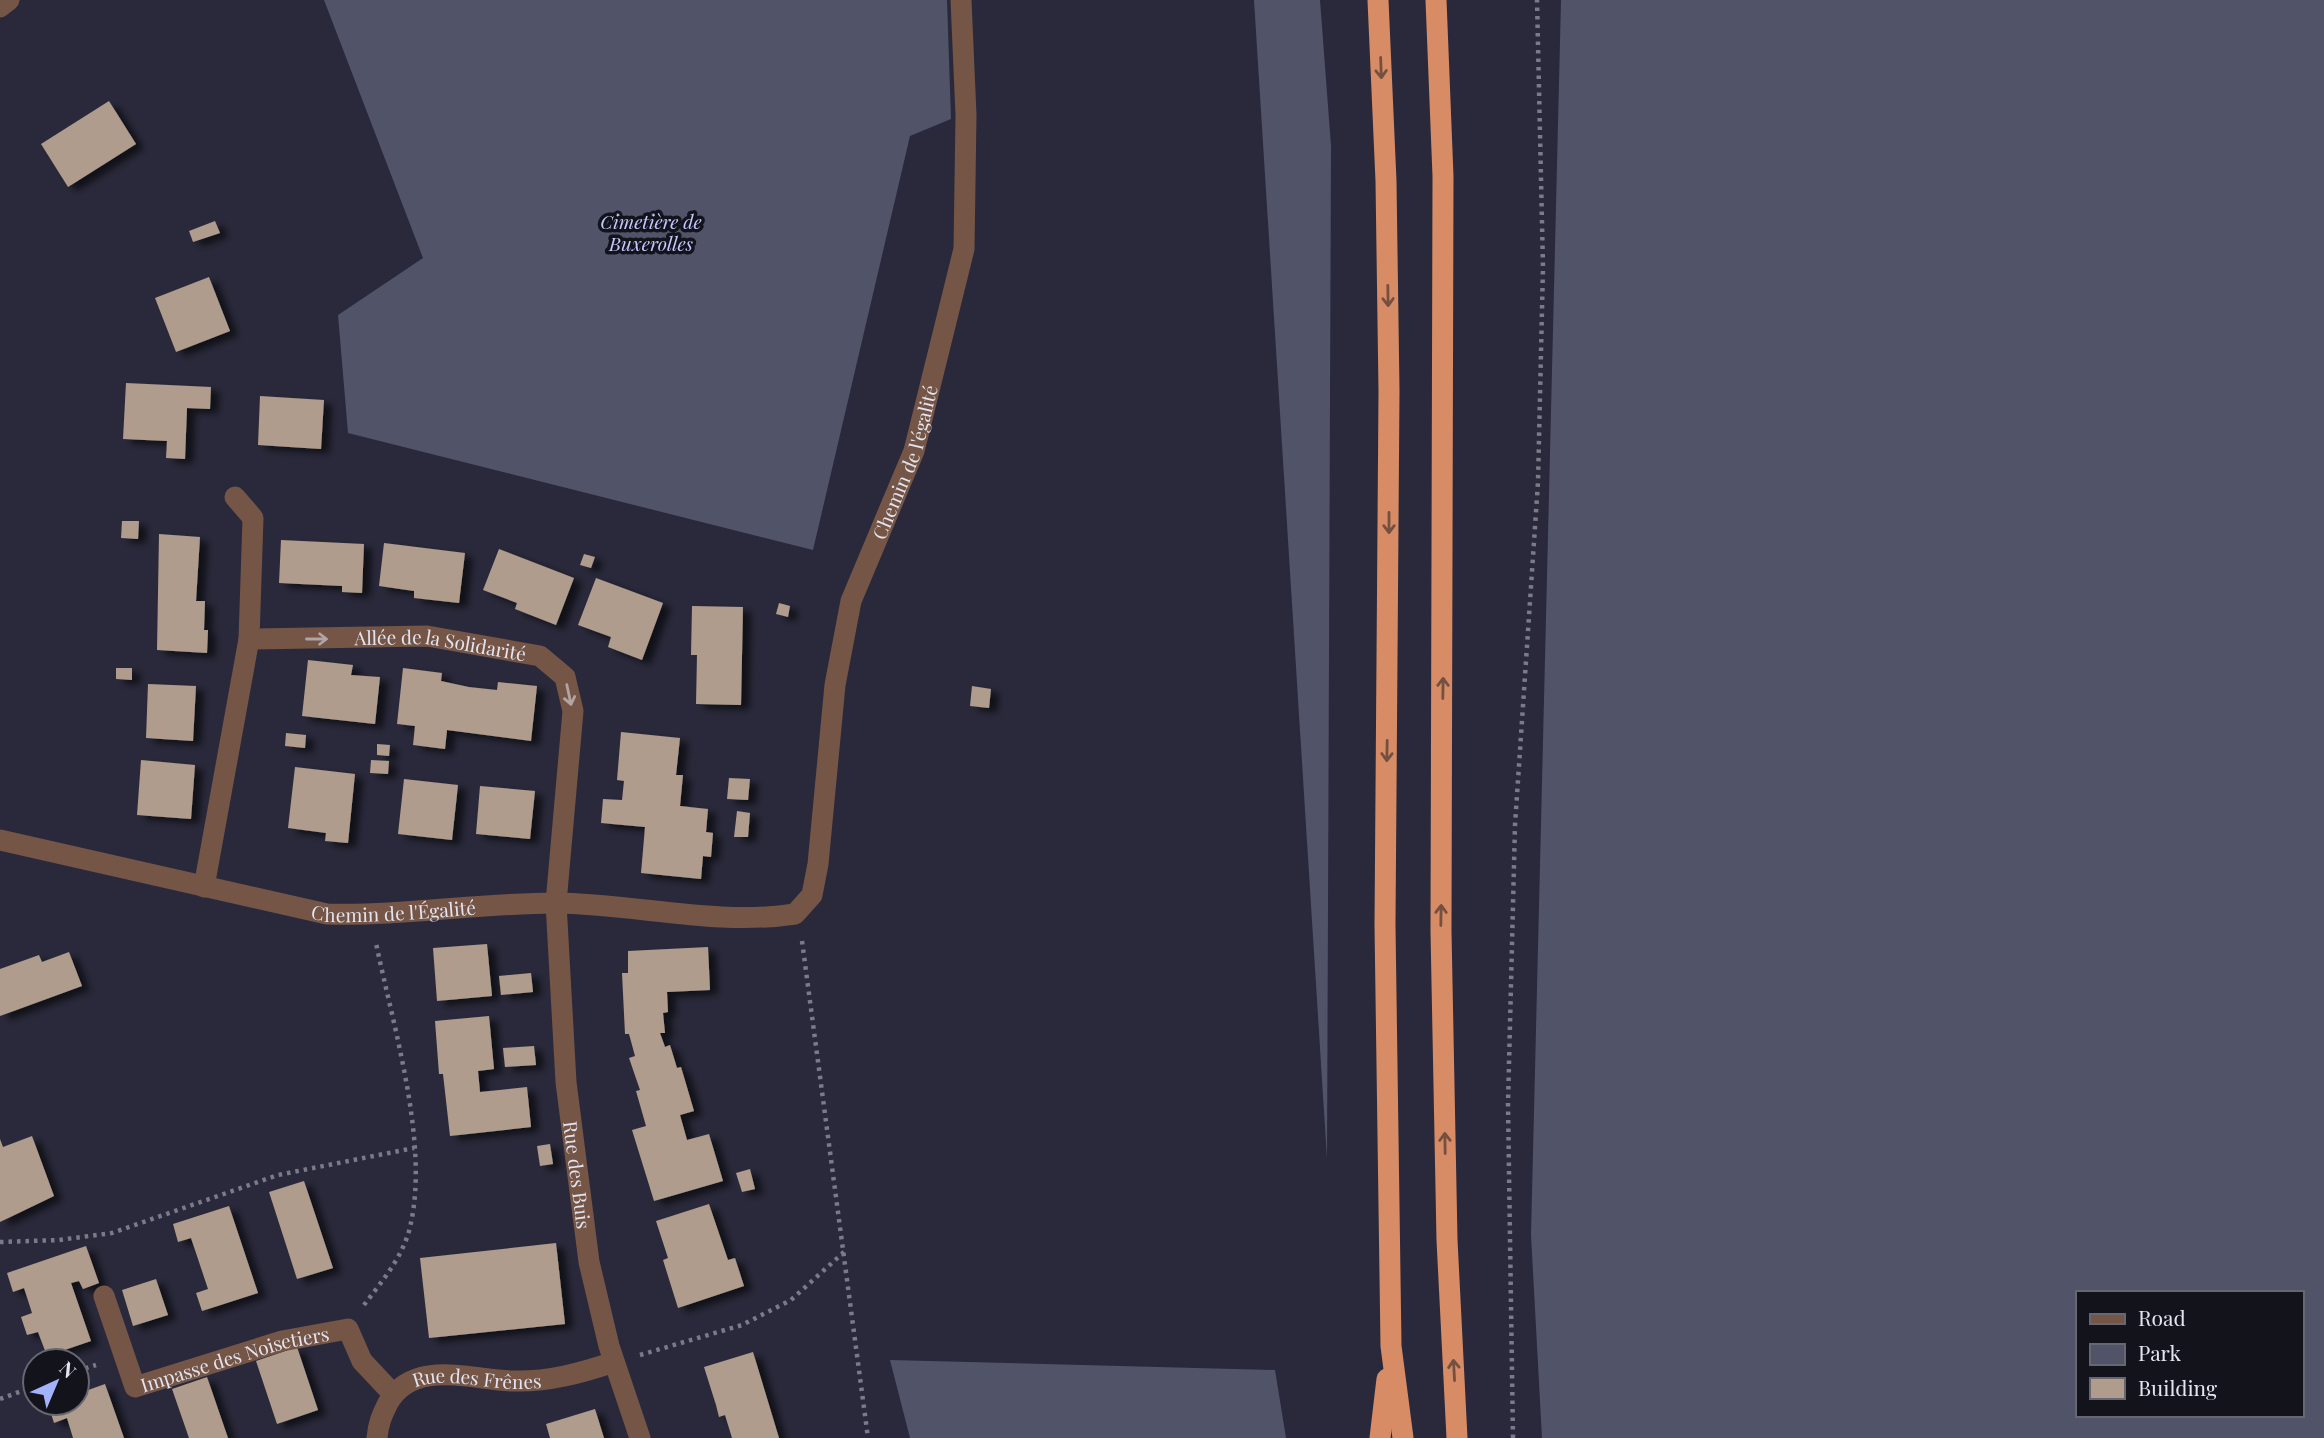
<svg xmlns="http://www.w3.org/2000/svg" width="2324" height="1438" font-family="'Playfair Display',serif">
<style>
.green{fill:#515368;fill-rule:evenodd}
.building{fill:#b09c8d;filter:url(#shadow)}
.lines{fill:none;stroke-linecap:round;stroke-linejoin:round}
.path{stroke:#7a7b8a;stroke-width:4.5;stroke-dasharray:3.5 5;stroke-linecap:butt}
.minor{stroke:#745546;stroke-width:21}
.highway{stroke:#d78c65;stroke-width:21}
.oneway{stroke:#745040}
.oneway2{stroke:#b1a4a3}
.labels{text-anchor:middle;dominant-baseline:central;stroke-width:7;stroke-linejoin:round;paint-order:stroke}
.park-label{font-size:19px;font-style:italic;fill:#c5c8ff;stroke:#12131b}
.street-label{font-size:19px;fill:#e3e4ef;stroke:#12131b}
</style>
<defs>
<filter id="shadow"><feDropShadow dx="8" dy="4.5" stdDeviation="3.5" flood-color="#0009"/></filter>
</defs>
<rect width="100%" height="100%" fill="#29293b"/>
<g class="green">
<polygon points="324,0 947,0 951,119 910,136 813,550 348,433 338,315 423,258"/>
<polygon points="1254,0 1320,0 1331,146 1327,1159"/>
<path d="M1561 0H2324V1438H1542L1531 1235ZM2077 1293H2301V1415H2077Z"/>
<polygon points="890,1360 1275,1370 1286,1438 910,1438"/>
</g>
<g class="building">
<polygon points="109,101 136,144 68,187 41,144"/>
<polygon points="215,221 220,233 193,242 189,231"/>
<polygon points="209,277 230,331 176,352 155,298"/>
<polygon points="126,383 211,387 210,409 187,408 185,459 166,458 167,441 123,439"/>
<polygon points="260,396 324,400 321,449 258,445"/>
<polygon points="122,521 139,521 138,539 121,538"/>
<polygon points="159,534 200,537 196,601 205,601 204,630 208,630 207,653 157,650"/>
<polygon points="281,540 364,544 362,593 342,592 342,586 279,583"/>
<polygon points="384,543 465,553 459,603 414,598 414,591 379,586"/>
<polygon points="499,549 574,578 556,625 515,609 517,603 483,590"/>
<polygon points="584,554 595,557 591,568 580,565"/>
<polygon points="596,578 663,603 642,660 608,647 611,637 578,625"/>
<polygon points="779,603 790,606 788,617 776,614"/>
<polygon points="692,606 743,607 741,705 696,704 697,655 691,655"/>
<polygon points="308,660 353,665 351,675 380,677 375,724 302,716"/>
<polygon points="116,668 132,668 132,680 116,679"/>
<polygon points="403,668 442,673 441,681 469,687 497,690 498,682 537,686 531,741 447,730 445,749 413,745 415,726 397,724"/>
<polygon points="148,684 196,686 193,741 146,738"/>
<polygon points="972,686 991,689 989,708 970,706"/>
<polygon points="621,732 680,738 676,775 683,775 680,806 708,809 706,832 713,833 711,857 703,856 701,879 641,873 645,827 601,823 603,799 622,800 624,781 617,780"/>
<polygon points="286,733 306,735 305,748 285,746"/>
<polygon points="377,744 390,745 389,756 377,755"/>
<polygon points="141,760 195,765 191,819 137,815"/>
<polygon points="371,760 389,761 388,774 370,773"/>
<polygon points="295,767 355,774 348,843 325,841 326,833 288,828"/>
<polygon points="729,778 750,779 748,800 727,799"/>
<polygon points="404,779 458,785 452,840 398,834"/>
<polygon points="480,786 535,791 530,839 476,834"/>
<polygon points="737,811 750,813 748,837 734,837"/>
<polygon points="487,944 492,996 437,1001 433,948"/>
<polygon points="708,947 710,990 667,992 668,1012 663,1013 665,1033 660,1033 665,1047 670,1045 677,1068 681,1067 694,1111 680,1115 687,1140 709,1134 723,1181 654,1201 632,1130 646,1126 636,1091 640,1090 629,1058 635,1056 629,1034 625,1034 622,973 628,973 628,951"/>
<polygon points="69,952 82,986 0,1016 0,969 39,955 42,962"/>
<polygon points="531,973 533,992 501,995 499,976"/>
<polygon points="489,1016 494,1069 478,1071 480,1092 527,1087 531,1127 450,1136 443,1074 439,1074 435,1021"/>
<polygon points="534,1046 536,1065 505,1067 503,1048"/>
<polygon points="32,1136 54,1196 0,1222 0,1139 3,1147"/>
<polygon points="550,1144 553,1164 540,1166 537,1146"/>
<polygon points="750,1169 755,1189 742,1192 736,1173"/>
<polygon points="304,1181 333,1268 297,1279 269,1192"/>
<polygon points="709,1204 728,1260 735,1258 744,1286 678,1308 663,1260 668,1258 656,1221"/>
<polygon points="229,1206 258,1293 202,1311 196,1293 208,1289 191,1238 178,1242 173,1224"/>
<polygon points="556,1243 565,1324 429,1338 420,1258"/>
<polygon points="86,1246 99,1283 83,1289 79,1281 71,1283 91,1341 47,1356 38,1332 27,1335 21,1317 32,1313 24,1288 13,1292 7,1273"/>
<polygon points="156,1279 168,1315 133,1326 122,1290"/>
<polygon points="297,1347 318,1410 277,1424 256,1361"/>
<polygon points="753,1352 779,1438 732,1438 725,1415 719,1417 716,1405 704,1367"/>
<polygon points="207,1377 228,1438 189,1438 172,1389"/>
<polygon points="105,1384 124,1438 73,1438 67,1418 54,1423 48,1404 77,1403 77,1394"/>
<polygon points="595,1409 604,1438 550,1438 546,1424"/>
</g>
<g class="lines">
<g class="path">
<polyline points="802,941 868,1438"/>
<polyline points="0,1242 59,1240 112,1233 278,1175 414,1148"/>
<path d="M364 1305C382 1281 403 1257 410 1227 430 1145 393 1026 376 943"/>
<polyline points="640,1355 742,1325 791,1300 844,1252"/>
<polyline points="77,1371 96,1365"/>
<polyline points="0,1399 35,1386"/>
<polyline points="1513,1438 1508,1104 1515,825 1538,482 1543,267 1537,0"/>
</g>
<g class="minor">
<polyline points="0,7 9,0"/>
<path id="s1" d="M249 639 427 636 540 656 565 677 573 711 556 903 566 1082 589 1262 609 1346 640 1438"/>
<path id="s2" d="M0 840 327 914C404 916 480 903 556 903 636 904 716 926 795 914L812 895 818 864 835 685 851 601 914 451 964 249 966 115 961 0"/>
<polyline points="204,887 249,639 253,518 235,497"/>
<path id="s3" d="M104 1296 135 1387 282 1341 348 1329 362 1361 393 1394"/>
<path id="s4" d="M377 1438C378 1424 382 1415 388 1403 413 1358 472 1380 513 1381 549 1382 581 1373 614 1362"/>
</g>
<g class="highway">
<polyline points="1378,0 1386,181 1389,391 1385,925 1391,1346 1403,1438"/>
<polyline points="1436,0 1443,176 1441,931 1447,1240 1457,1438"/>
<polyline points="1380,1438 1387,1379"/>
</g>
</g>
<defs><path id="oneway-shaft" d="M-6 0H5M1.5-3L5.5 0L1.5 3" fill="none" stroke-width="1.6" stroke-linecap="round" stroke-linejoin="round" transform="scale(1.75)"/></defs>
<g class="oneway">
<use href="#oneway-shaft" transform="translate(1381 68) rotate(88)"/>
<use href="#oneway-shaft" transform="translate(1388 296) rotate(89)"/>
<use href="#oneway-shaft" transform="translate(1389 523) rotate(90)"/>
<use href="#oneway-shaft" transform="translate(1443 688) rotate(-89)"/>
<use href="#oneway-shaft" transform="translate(1387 751) rotate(91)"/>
<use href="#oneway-shaft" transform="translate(1441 915) rotate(-89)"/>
<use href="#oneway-shaft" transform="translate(1445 1143) rotate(-91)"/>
<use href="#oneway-shaft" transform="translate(1454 1370) rotate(-93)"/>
</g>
<g class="oneway2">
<use href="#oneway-shaft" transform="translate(317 639)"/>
<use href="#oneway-shaft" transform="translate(569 695) rotate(78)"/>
</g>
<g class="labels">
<g class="park-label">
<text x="651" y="221">Cimetière de<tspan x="651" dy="22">Buxerolles</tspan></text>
</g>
<g class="street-label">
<text stroke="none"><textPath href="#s2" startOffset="1276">Chemin de l'égalité</textPath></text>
<text stroke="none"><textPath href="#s1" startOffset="192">Allée de la Solidarité</textPath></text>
<text stroke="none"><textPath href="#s2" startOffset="402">Chemin de l'Égalité</textPath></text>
<text stroke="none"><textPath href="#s1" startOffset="826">Rue des Buis</textPath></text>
<text stroke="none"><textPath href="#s3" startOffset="200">Impasse des Noisetiers</textPath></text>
<text stroke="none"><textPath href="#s4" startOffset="136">Rue des Frênes</textPath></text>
</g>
</g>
<rect x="2076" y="1291" width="228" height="126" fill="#12131b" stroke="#666770" stroke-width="2"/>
<rect x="2090" y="1314" width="35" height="10" fill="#745546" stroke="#666770" stroke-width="2"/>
<text x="2138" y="1326" font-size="21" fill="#e3e4ef">Road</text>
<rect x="2090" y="1344" width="35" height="21" fill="#515368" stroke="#666770" stroke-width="2"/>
<text x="2138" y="1361" font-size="21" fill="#e3e4ef">Park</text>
<rect x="2090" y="1378" width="35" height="21" fill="#b09c8d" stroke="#666770" stroke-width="2"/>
<text x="2138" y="1396" font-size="21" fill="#e3e4ef">Building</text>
<g transform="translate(56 1382) rotate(44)"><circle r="33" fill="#12131b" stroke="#666770" stroke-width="2"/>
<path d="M0-5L12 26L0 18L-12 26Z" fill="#a4b2fc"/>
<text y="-10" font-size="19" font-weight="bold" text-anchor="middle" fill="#e3e4ef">N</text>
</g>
</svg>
